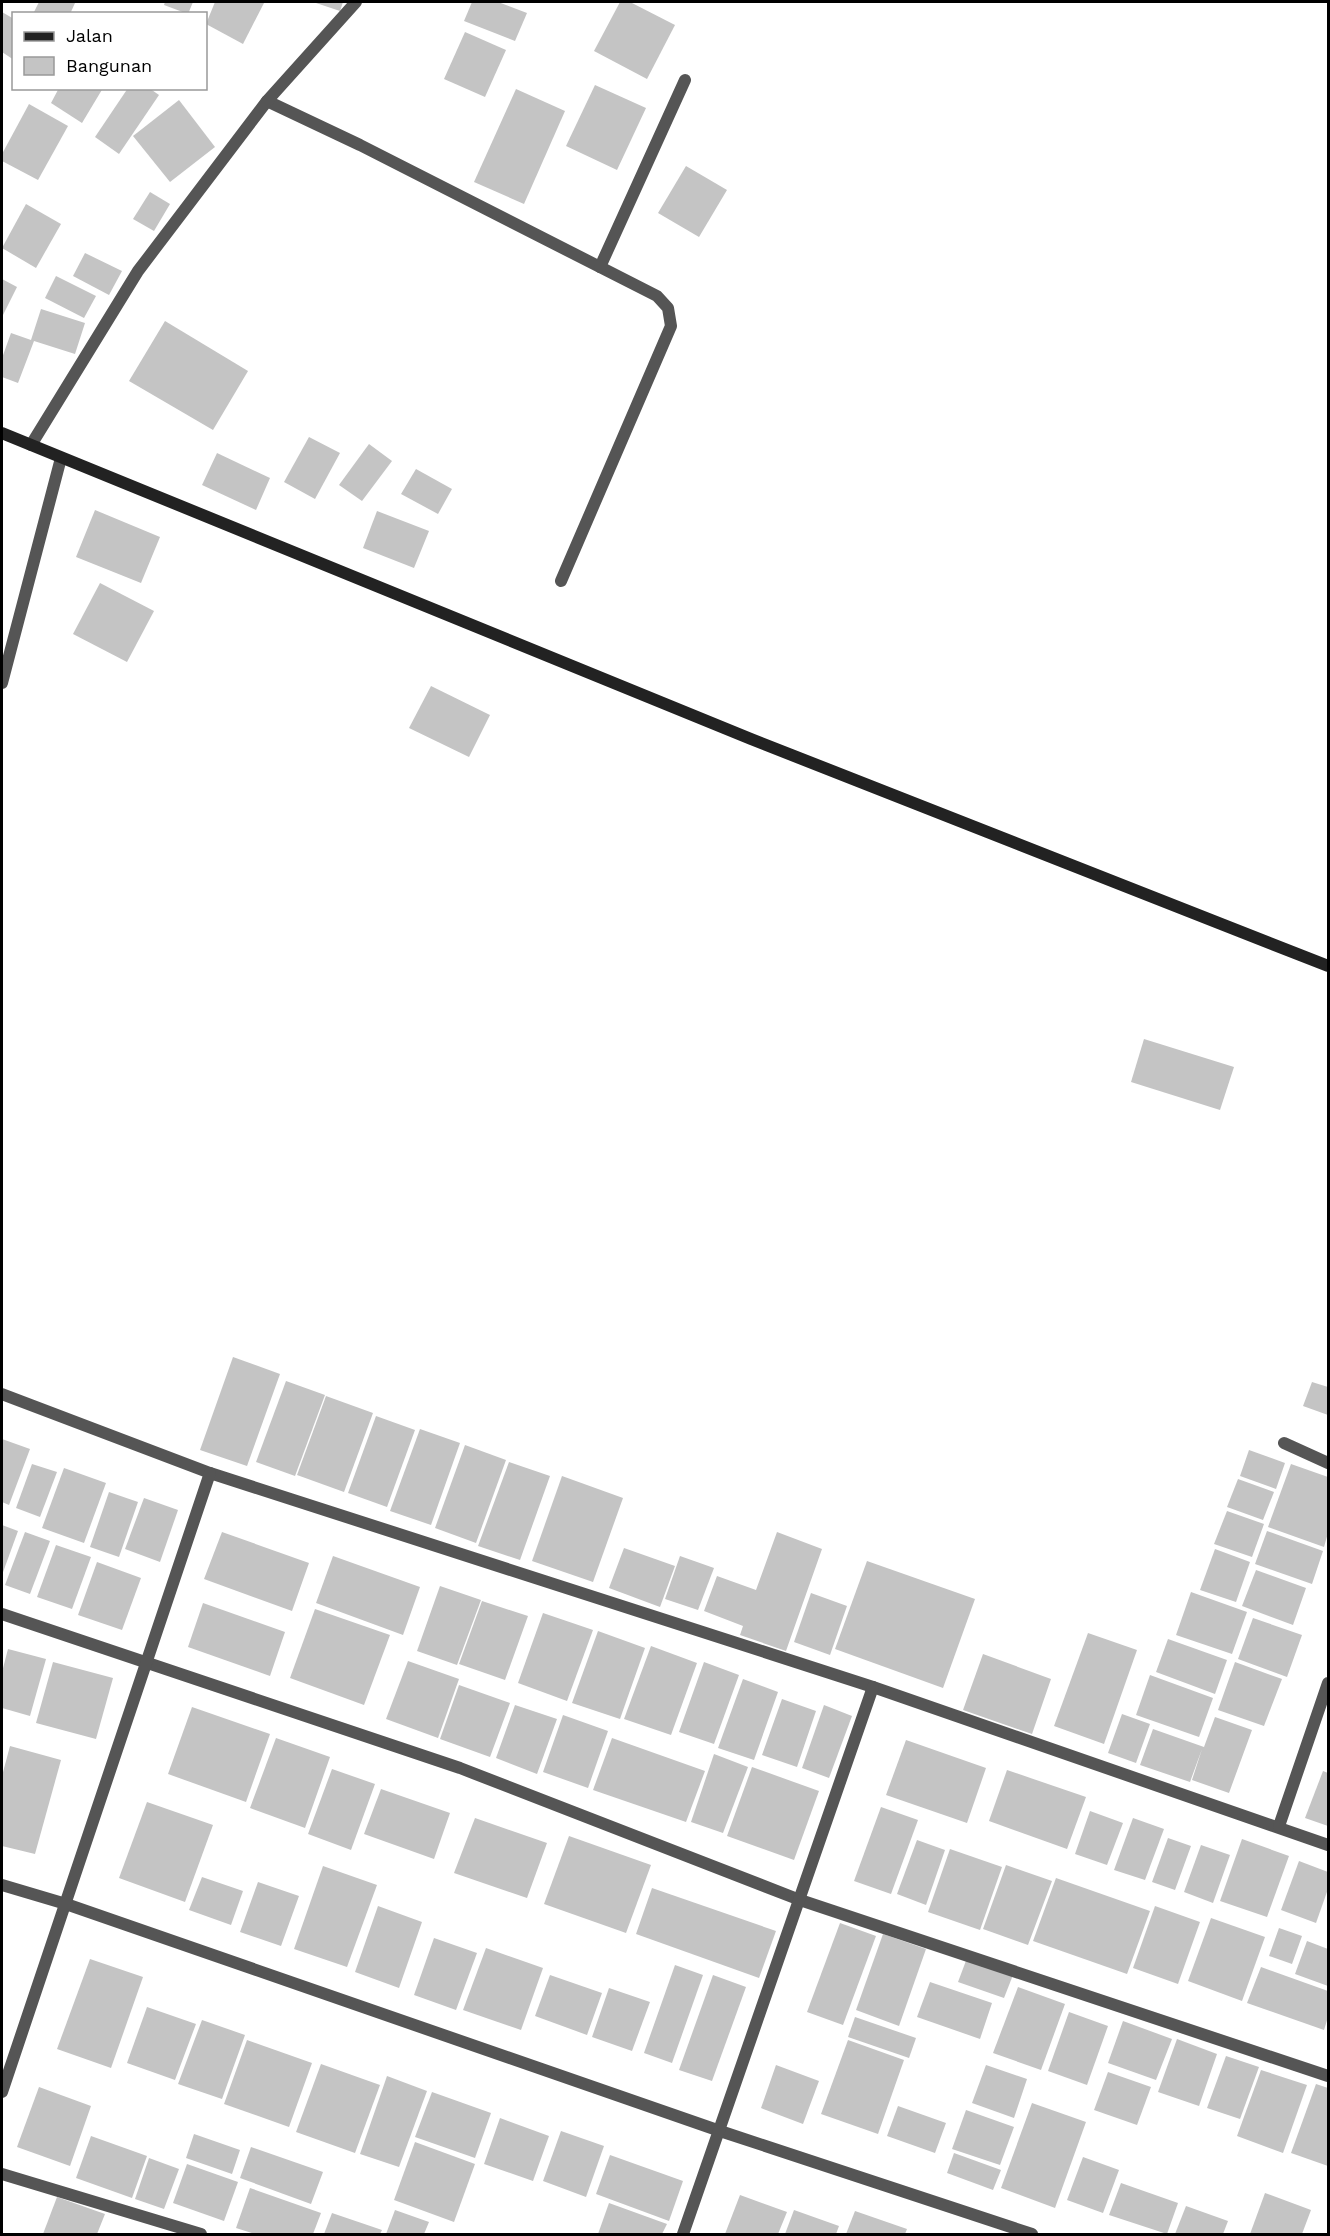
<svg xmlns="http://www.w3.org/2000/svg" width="1330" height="2236" font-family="'Work Sans',sans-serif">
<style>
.building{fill:#c4c4c4}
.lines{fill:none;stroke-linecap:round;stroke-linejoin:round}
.street{stroke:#555;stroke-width:12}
.secondary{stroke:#222;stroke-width:12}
</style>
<rect width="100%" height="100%" fill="#fff"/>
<g class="building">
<polygon points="39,2 71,2 75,3 70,14 33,14"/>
<polygon points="165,2 193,2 188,14 164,5"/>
<polygon points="215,2 264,3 243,44 206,24"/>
<polygon points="313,2 343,2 340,11"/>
<polygon points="472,2 498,2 527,13 515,41 464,21"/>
<polygon points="620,2 630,2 675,25 647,79 594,51"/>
<polygon points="2,12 14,19 14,60 2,52"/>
<polygon points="465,32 506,50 485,97 444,79"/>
<polygon points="595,85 646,108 617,170 566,146"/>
<polygon points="59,88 103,88 82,123 51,103"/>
<polygon points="128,88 149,88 159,95 119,154 95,137"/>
<polygon points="516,89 565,111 524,204 474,182"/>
<polygon points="179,100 215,147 170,182 133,136"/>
<polygon points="29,104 68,126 38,180 2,161 2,154"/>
<polygon points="686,166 727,190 699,237 658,213"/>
<polygon points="150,192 170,204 154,231 133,219"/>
<polygon points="26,204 61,224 36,268 2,248"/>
<polygon points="85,253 122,271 109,295 73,276"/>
<polygon points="56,276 96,296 84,318 45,298"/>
<polygon points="2,279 17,287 2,317"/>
<polygon points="41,309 85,323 75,354 34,341 18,383 2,377 2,358 11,333 31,340"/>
<polygon points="165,321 248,371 213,430 129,381"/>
<polygon points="309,437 340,453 315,499 284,482"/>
<polygon points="369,444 392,461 362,501 339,485"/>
<polygon points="217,453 270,478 256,510 202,485"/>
<polygon points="416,469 452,489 438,514 401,494"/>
<polygon points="95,510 160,537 141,583 76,557"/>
<polygon points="377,511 429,531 414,568 363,548"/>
<polygon points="100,583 154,611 127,662 73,634"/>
<polygon points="431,686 490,715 469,757 409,728"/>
<polygon points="1144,1039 1234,1067 1220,1110 1131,1082"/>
<polygon points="233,1357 280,1374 247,1466 200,1450"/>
<polygon points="286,1381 325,1395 295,1476 256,1462"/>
<polygon points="1312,1382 1328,1387 1328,1415 1303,1406"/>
<polygon points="326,1396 373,1413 344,1492 297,1475"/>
<polygon points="376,1416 415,1430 387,1507 348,1493"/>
<polygon points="420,1429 460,1443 431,1525 390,1511"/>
<polygon points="2,1439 30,1449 9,1505 2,1502"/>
<polygon points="465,1445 506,1460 476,1543 435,1528"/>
<polygon points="1249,1450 1285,1463 1276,1489 1240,1476"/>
<polygon points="509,1462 550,1476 520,1560 478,1546"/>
<polygon points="32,1464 57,1472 40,1517 16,1508"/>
<polygon points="1291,1464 1328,1477 1328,1533 1324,1547 1268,1527"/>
<polygon points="64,1468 106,1483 84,1543 42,1528"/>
<polygon points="562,1476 623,1498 593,1582 532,1561"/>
<polygon points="1238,1479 1274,1492 1263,1520 1227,1507"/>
<polygon points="109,1492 138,1502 119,1557 90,1547"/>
<polygon points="144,1498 178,1510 160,1562 125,1549"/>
<polygon points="1227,1511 1264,1524 1252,1557 1214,1544"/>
<polygon points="2,1525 18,1531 2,1575"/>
<polygon points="1267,1531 1323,1551 1312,1584 1255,1564"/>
<polygon points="25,1532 50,1541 30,1594 5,1585"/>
<polygon points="222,1532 309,1563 292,1611 204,1579"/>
<polygon points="777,1532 822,1549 786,1651 740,1635 743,1626 704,1611 717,1576 756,1590"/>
<polygon points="56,1545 91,1557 72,1609 37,1597"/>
<polygon points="624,1548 675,1566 660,1607 609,1588"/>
<polygon points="1215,1549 1250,1562 1236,1602 1200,1590"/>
<polygon points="333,1556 420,1587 403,1635 316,1603"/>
<polygon points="680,1556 714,1568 698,1610 665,1599"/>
<polygon points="867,1561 975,1599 943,1688 835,1649"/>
<polygon points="97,1562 141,1578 122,1630 78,1615"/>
<polygon points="1256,1570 1306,1588 1293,1625 1242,1606"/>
<polygon points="440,1586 481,1600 457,1665 417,1651"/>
<polygon points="1191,1592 1247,1612 1232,1654 1176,1635"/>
<polygon points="811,1593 847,1606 830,1655 794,1642"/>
<polygon points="482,1601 528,1616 505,1680 459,1664"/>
<polygon points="203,1603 285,1632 270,1676 188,1647"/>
<polygon points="315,1609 390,1635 364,1705 290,1678"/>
<polygon points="543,1613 593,1630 567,1701 518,1683"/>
<polygon points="1253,1618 1302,1635 1287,1677 1238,1659"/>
<polygon points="598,1631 645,1648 620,1719 572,1703"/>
<polygon points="1088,1633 1137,1650 1104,1744 1054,1726"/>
<polygon points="1168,1639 1227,1660 1215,1694 1156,1672"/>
<polygon points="651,1646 697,1663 671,1735 624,1719"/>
<polygon points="8,1649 46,1659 30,1716 2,1708 2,1672"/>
<polygon points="983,1654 1051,1679 1032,1734 963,1710"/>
<polygon points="408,1661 459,1679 438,1738 386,1719"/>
<polygon points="53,1662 113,1678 96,1739 36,1723"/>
<polygon points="704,1662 739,1675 714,1744 679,1732"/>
<polygon points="1235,1662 1282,1679 1264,1726 1218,1710"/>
<polygon points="1150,1675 1213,1698 1199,1737 1136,1715"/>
<polygon points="743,1679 778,1692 754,1760 718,1748"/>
<polygon points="459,1685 510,1703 490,1757 440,1739"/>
<polygon points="782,1699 816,1711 797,1767 762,1755"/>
<polygon points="515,1705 557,1719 537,1774 496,1758"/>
<polygon points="824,1705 852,1716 829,1778 802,1768"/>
<polygon points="192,1707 270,1734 246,1802 168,1774"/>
<polygon points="1122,1714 1150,1724 1136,1763 1108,1753"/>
<polygon points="563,1715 608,1731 588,1788 543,1772"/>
<polygon points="1215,1717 1252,1730 1229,1793 1192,1780 1202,1749 1190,1782 1140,1765 1153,1729 1204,1747"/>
<polygon points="276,1738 330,1757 305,1828 250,1808"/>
<polygon points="612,1738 705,1771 686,1822 593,1790"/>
<polygon points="906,1740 986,1768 967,1823 886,1795"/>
<polygon points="10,1746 61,1760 35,1854 2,1846 2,1776"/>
<polygon points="714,1754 748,1767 723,1833 691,1822"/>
<polygon points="752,1767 819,1791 794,1860 727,1836"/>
<polygon points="332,1769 375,1784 351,1850 308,1834"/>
<polygon points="1007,1770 1086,1797 1067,1849 989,1821"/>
<polygon points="1323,1771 1328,1773 1328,1826 1305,1818"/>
<polygon points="381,1789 450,1813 434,1859 364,1834"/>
<polygon points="147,1802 213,1825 185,1902 119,1878"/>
<polygon points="881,1807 918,1820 891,1894 854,1881"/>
<polygon points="1090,1811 1123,1823 1107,1865 1075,1854"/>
<polygon points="475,1818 547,1843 527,1898 454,1873"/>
<polygon points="1133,1818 1164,1829 1145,1880 1114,1870"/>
<polygon points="569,1836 651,1865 626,1933 544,1904"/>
<polygon points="1168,1838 1191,1846 1175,1890 1152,1882"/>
<polygon points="1242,1839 1289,1856 1267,1917 1220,1901"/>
<polygon points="917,1840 945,1850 926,1905 897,1894"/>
<polygon points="1201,1845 1230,1855 1213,1903 1184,1892"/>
<polygon points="950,1849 1002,1867 980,1930 928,1912"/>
<polygon points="1299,1861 1328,1872 1328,1889 1316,1923 1281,1910"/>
<polygon points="1006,1865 1052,1881 1028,1945 983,1929"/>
<polygon points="323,1866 377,1885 347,1967 294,1949"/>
<polygon points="202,1877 243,1891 231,1925 189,1910"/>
<polygon points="1056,1878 1150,1911 1127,1974 1033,1941"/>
<polygon points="258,1882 299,1896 281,1946 240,1932"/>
<polygon points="652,1888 776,1931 759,1978 636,1934"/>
<polygon points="378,1906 422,1922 399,1988 355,1972"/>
<polygon points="1155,1906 1200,1922 1178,1984 1133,1968"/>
<polygon points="1211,1918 1265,1937 1242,2001 1188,1981"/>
<polygon points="840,1923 876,1936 843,2025 807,2012"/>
<polygon points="1279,1928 1302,1936 1292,1964 1269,1956"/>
<polygon points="883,1934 926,1949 899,2026 856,2010"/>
<polygon points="434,1938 477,1953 456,2010 414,1995"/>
<polygon points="1307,1941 1328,1949 1328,1986 1295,1974"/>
<polygon points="486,1948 543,1968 521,2030 463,2010"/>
<polygon points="967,1958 1013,1975 1004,1998 958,1982"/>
<polygon points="90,1959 143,1977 111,2068 57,2049"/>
<polygon points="675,1965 703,1975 672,2063 644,2053"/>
<polygon points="1261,1967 1328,1991 1328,2017 1324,2030 1247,2003"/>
<polygon points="550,1975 602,1993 587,2035 535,2016"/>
<polygon points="713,1975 746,1987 712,2081 679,2070"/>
<polygon points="930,1982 992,2003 980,2039 917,2017"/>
<polygon points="1018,1987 1065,2004 1041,2070 993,2053"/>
<polygon points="609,1988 650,2002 632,2051 592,2037"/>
<polygon points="147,2007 196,2024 175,2080 127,2063"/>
<polygon points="1069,2012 1108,2026 1087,2085 1048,2071"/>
<polygon points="855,2017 916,2038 909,2058 848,2037"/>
<polygon points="202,2020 245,2035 222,2099 178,2084"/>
<polygon points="1123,2021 1172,2039 1156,2080 1108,2063"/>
<polygon points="1177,2039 1217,2054 1199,2106 1158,2092"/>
<polygon points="247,2040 312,2063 289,2127 224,2104"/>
<polygon points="848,2040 904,2060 878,2134 821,2114"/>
<polygon points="1226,2056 1259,2067 1240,2119 1207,2108"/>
<polygon points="321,2064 380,2085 355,2153 296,2132"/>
<polygon points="776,2065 819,2081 803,2124 761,2108"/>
<polygon points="986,2065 1027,2079 1014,2118 972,2103"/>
<polygon points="1261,2070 1307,2085 1283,2153 1237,2136"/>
<polygon points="1108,2072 1151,2087 1137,2125 1094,2110"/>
<polygon points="387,2076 427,2091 399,2167 360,2154"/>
<polygon points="1316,2084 1328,2088 1328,2166 1291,2153"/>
<polygon points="39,2087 91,2106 70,2166 17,2147"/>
<polygon points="432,2092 491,2113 475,2158 415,2137"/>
<polygon points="1032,2103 1086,2122 1055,2208 1001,2188"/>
<polygon points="898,2106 946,2123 935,2153 887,2136"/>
<polygon points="966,2110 1014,2127 1000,2165 952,2149"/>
<polygon points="500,2118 549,2136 533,2181 484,2164"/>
<polygon points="561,2131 604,2146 586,2197 543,2181"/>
<polygon points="194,2134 240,2150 232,2174 186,2158"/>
<polygon points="91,2136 147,2156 132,2198 76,2178"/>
<polygon points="415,2142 475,2164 454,2222 394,2200"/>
<polygon points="251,2147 323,2172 311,2204 240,2178"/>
<polygon points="954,2153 1001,2170 993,2190 947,2173"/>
<polygon points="610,2155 683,2181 669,2221 596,2194"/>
<polygon points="1083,2157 1119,2170 1103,2213 1067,2200"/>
<polygon points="149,2158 179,2169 164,2209 135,2199"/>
<polygon points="187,2164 238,2182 224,2221 173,2203"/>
<polygon points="1121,2183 1178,2203 1167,2234 1109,2215"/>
<polygon points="250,2188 321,2213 313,2234 255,2234 236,2228"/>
<polygon points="1265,2193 1311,2210 1302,2234 1250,2234"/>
<polygon points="740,2195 787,2212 778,2234 725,2234"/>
<polygon points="57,2197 105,2214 97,2234 43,2234"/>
<polygon points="609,2203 667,2224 662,2234 598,2234"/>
<polygon points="1186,2206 1228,2221 1223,2234 1175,2234"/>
<polygon points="395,2210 429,2222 424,2234 386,2234"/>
<polygon points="794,2210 839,2226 836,2234 785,2234"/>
<polygon points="855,2211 907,2229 905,2234 846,2234"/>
<polygon points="332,2213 382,2230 380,2234 324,2234"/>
</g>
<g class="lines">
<g class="street">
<polyline points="267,101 360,145 657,296 668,308 671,326 561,581"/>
<polyline points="600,267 685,80"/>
<polyline points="31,445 138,271 267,101 356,2"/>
<polyline points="2,683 61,458"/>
<polyline points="2,1394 210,1473 873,1687 1328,1845"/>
<polyline points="1284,1443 1328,1463"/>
<polyline points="2,1614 460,1768 800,1900 1328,2076"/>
<polyline points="1279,1826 1328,1683"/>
<polyline points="2,1885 66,1904 720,2131 1032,2234"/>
<polyline points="2,2092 210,1473"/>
<polyline points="2,2174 201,2234"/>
<polyline points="683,2234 873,1687"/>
</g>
<polyline class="secondary" points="2,433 751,739 1328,966"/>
</g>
<rect width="1330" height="2236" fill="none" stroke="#000000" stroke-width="6"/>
<rect x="12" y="12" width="195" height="78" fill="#ffffff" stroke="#999999" stroke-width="1.5"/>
<rect x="24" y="32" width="30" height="9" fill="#222222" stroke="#999999" stroke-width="1.5"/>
<text x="66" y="42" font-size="18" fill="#000000">Jalan</text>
<rect x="24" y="57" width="30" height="18" fill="#c4c4c4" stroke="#999999" stroke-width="1.5"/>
<text x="66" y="72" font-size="18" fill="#000000">Bangunan</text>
</svg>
